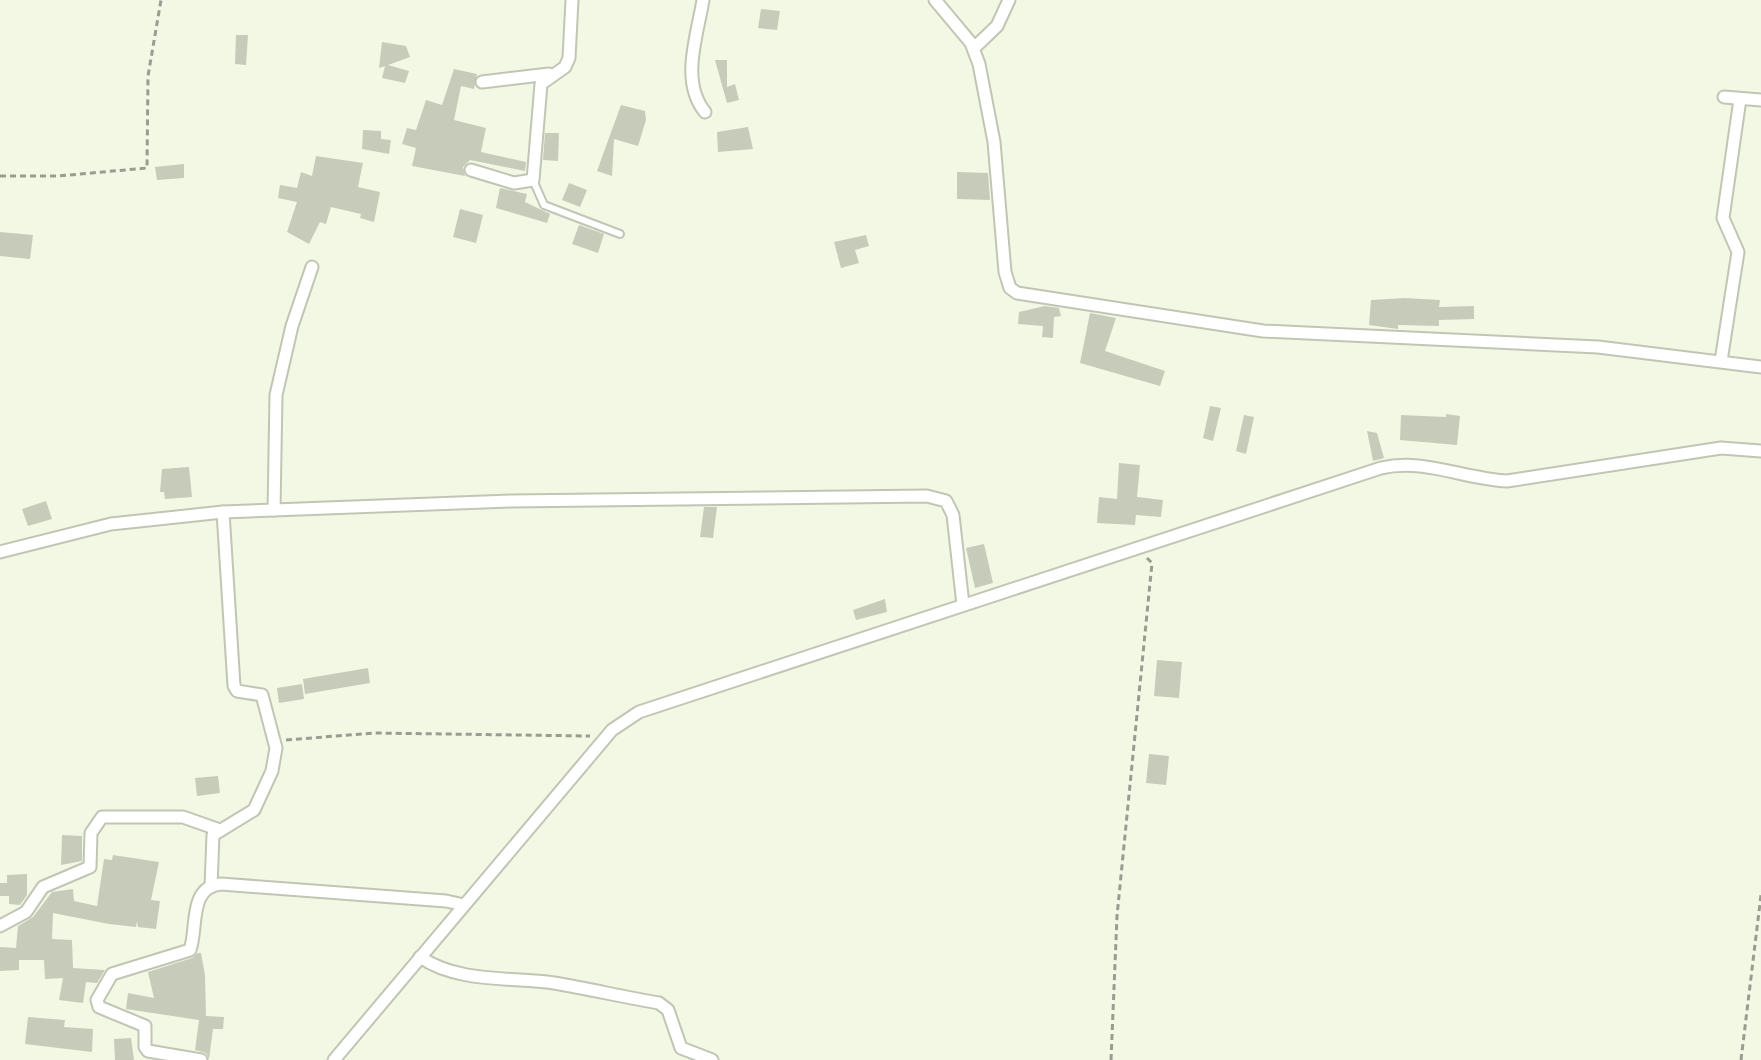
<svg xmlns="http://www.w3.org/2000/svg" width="1761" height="1060" font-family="'Public Sans',sans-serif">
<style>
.building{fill:#c7ccba}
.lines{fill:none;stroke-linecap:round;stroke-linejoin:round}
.service-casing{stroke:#c1c6b4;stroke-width:10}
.minor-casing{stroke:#c1c6b4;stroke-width:15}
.path{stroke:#999d8f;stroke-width:3;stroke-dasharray:6 4;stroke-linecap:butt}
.service{stroke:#fff;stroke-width:6}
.minor{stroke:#fff;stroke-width:11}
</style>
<rect width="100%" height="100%" fill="#f3f8e5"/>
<g class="building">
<polygon points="761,9 780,11 777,30 758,28"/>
<polygon points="236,35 248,35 246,65 235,64"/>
<polygon points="382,42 406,46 410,57 388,65 409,71 405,83 382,78 385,66 379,68"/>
<polygon points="715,60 727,60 727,87 735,84 739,100 727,103"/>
<polygon points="454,69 477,74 474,89 461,86 454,120 486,128 481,152 526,162 525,171 470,160 463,167 465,176 412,166 416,148 402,144 407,128 416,130 426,100 442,105"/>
<polygon points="621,105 645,111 646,120 638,146 614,139 612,176 597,171"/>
<polygon points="748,127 753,149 718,152 717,132"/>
<polygon points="363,130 381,131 381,139 391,140 389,154 362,149"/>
<polygon points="545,133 559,133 558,161 543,160"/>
<polygon points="316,156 363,163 358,187 380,192 374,222 360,218 361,214 331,207 326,224 320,222 309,244 287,232 297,202 278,198 280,185 297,188 301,172 312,176"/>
<polygon points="184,164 184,178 157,180 155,167"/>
<polygon points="957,172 988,173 990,200 957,199"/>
<polygon points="569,183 587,190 580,207 562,200"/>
<polygon points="500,188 527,194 525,202 550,214 547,223 496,208"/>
<polygon points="460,209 483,215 476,243 453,237"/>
<polygon points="579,225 604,234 598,253 572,244"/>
<polygon points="0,232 33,235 30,259 0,256"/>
<polygon points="866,235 869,246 855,250 859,263 841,268 834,242"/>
<polygon points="1405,298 1440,300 1439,307 1474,306 1474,319 1439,320 1439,326 1398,325 1398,329 1369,325 1371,300"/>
<polygon points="1045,306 1059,308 1061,316 1054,317 1053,338 1042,337 1043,326 1018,324 1019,312"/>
<polygon points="1090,313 1116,318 1105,351 1165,371 1160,386 1080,363"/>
<polygon points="1210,406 1221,408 1213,441 1203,438"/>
<polygon points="1446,414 1460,416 1457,445 1400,440 1401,415 1446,417"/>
<polygon points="1244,415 1254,417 1246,454 1236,451"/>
<polygon points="1367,431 1377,433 1384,458 1373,461"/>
<polygon points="1119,463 1140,465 1137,497 1163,500 1161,517 1136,515 1135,525 1097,523 1099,497 1117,499"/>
<polygon points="189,467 192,497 165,499 164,492 160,492 162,469"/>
<polygon points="46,501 52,519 28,526 22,509"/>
<polygon points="704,507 717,507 713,538 700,537"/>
<polygon points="984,544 993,583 975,588 966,548"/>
<polygon points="885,599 887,612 856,620 853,610"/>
<polygon points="1157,660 1182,662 1179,698 1154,696"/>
<polygon points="368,668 370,683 305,694 303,679"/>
<polygon points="302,684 304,699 279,703 277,688"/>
<polygon points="1149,754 1169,756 1166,785 1146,783"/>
<polygon points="218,776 220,793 197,796 195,778"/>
<polygon points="62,835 82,836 82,861 61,865"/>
<polygon points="113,855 159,862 151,900 160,901 156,929 138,927 137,921 136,927 109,924 53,913 52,939 72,940 73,968 105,970 97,983 86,982 83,1003 59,1000 63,978 45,979 44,960 19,960 19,970 0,971 0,947 16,948 18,926 33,917 52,892 73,889 74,901 97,906 104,859 112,860"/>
<polygon points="27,874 27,895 20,905 9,904 9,896 0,896 0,883 7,883 7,875"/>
<polygon points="198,953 201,953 205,975 206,1016 224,1017 223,1029 213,1029 209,1059 206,1053 195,1050 199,1020 126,1009 128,993 154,998 148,972 192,958"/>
<polygon points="28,1017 65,1020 64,1027 93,1029 92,1052 25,1044"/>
<polygon points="131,1038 134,1060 115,1060 114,1039"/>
</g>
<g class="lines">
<defs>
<polyline id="service" points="533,180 544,205 620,234"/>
<g id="minor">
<path d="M703 0C697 37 680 81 705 112"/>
<polyline points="935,0 971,43 979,64 994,142 1005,272 1010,288 1017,293 1263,331 1598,347 1761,367"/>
<polyline points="974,48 997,26 1009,0"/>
<polyline points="482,82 549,74"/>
<polyline points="1724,97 1761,100"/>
<polyline points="471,170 514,183 533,180 541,84 565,67 569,58 572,0"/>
<polyline points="1721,361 1738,252 1723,218 1740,99"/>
<polyline points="274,510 276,395 292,326 312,267"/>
<polyline points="0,552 111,524 223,512 511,501 927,496 946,501 953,515 963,605"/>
<polyline points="211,886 213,835 254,810 272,771 276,748 262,695 237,691 234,686 223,512"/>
<polyline points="0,926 26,912 43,887 90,867 91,833 102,817 183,817 217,829"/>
<path d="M420 957C458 983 510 977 554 983 589 989 624 997 659 1003L668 1010 681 1048 712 1060"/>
<path d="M201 1060 148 1051 145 1047V1026L99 1007 97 1000 112 974 190 950C198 928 188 887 221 884L446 901 464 905"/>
<path d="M334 1060 612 730 639 712 1381 468C1424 458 1464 479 1507 481L1721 448 1761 451"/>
</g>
</defs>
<use href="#service" class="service-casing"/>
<use href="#minor" class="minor-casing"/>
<g class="path">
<polyline points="0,176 58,176 147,168 148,76 161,0"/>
<polyline points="286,740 374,733 590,736"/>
<polyline points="1111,1060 1117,916 1152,563 1147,558"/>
<polyline points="1741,1060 1761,895"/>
</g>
<use href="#service" class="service"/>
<use href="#minor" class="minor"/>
</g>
</svg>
